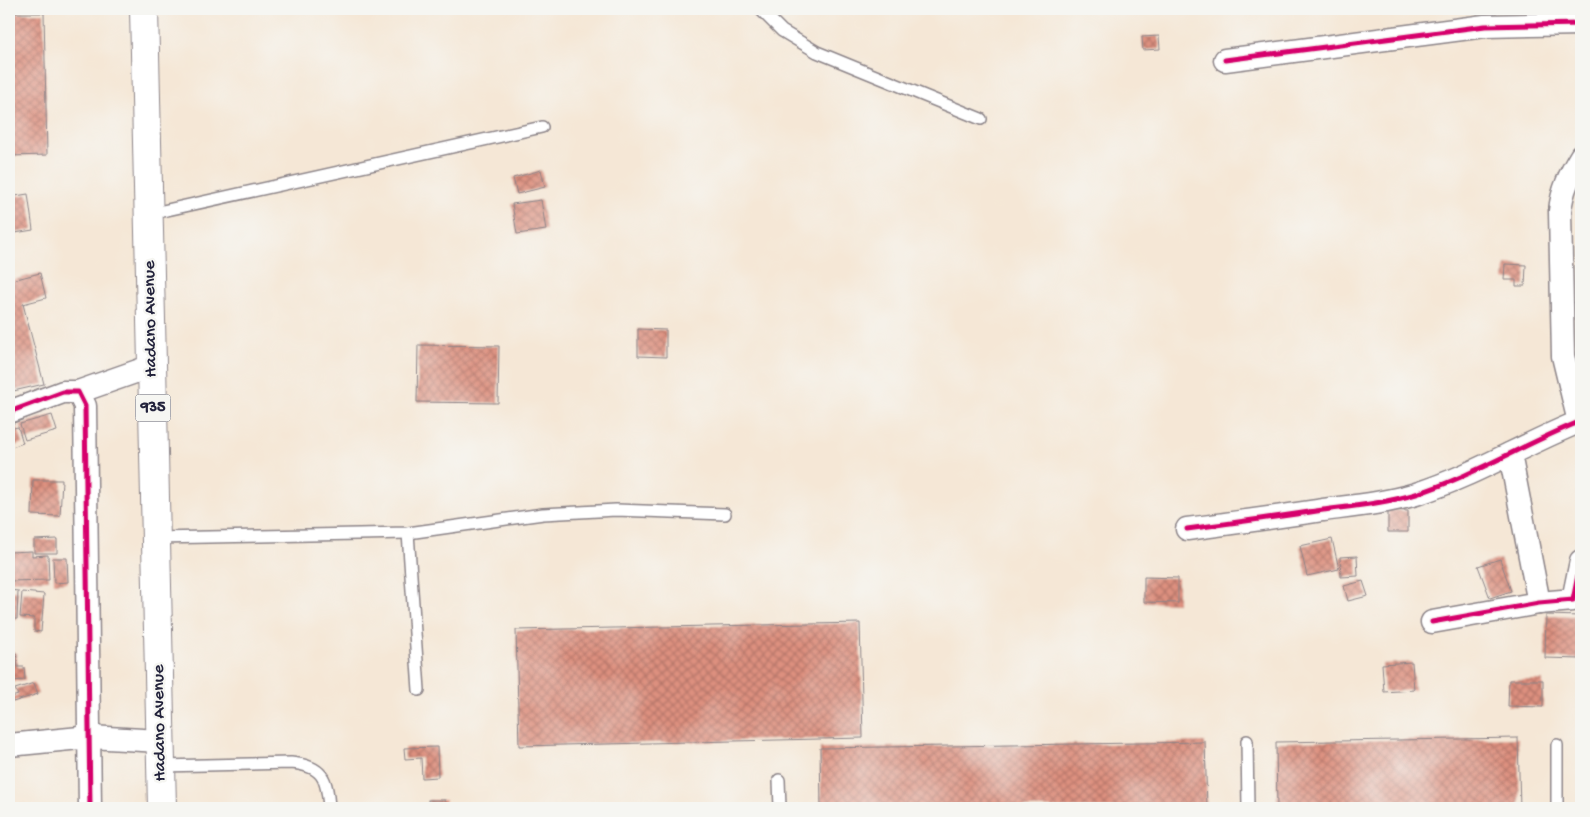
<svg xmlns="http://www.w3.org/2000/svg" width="1590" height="817" font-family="'Gochi Hand',sans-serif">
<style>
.building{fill:url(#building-cross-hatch)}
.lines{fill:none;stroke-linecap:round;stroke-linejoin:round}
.service-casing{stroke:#8c8488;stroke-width:14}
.minor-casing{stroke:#8c8488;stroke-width:25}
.primary-casing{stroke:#8c8488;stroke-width:30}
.service{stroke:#fff;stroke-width:11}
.minor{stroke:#fff;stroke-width:22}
.primary{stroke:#fff;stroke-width:28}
.cycleway-casing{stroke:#f6f6f2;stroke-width:8}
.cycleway{stroke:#d6006c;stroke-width:5}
.labels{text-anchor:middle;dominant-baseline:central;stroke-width:5;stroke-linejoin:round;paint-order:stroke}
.shield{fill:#f6f6f2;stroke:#626272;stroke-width:1}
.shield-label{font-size:16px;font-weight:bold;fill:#22223b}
.street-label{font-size:18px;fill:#22223b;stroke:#f6f6f2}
</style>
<defs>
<pattern id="building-cross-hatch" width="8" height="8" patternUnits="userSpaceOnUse" patternTransform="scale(1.25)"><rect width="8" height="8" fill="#dd907f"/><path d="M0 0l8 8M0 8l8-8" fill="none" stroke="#b37569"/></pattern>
</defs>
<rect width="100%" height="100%" fill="#f6f6f2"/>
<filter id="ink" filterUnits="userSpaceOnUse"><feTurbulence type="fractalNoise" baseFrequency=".02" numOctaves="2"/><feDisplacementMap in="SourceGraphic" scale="10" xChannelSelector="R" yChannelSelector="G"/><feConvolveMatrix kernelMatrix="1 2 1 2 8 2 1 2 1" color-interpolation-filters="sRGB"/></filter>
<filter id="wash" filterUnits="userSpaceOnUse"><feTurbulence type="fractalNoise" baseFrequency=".0096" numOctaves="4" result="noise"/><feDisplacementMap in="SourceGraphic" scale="20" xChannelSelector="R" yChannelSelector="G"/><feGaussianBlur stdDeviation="1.12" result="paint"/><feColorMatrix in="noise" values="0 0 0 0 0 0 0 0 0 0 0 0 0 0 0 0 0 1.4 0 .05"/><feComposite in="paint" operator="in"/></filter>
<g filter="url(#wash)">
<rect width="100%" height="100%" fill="#f5e7d6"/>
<g id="blocks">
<g class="building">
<polygon points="9,13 44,13 47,155 9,156"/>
<polygon points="1159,36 1160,49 1143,50 1142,37"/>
<polygon points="541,170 545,187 517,194 513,178"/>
<polygon points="28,194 33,230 9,234 9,197"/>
<polygon points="541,200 546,230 517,234 512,204"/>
<polygon points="1505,264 1526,265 1525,286 1516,286 1516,280 1504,280"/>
<polygon points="40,273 46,298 23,304 44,384 9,392 9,281"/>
<polygon points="638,329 666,330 666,357 638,356"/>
<polygon points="418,345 499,346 498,403 417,402"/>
<polygon points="52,415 57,431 25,440 20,424"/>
<polygon points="18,427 23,443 9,448 9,429"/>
<polygon points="33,480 62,480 60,516 32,515"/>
<polygon points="1388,510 1408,511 1408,532 1388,532"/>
<polygon points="57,539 57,553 34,553 34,540"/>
<polygon points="1332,539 1339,569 1307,576 1300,546"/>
<polygon points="32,551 32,556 48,555 49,580 9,581 9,552"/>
<polygon points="1357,556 1358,576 1341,577 1340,557"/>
<polygon points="53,558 67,558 68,582 54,583"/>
<polygon points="1500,559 1511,591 1490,598 1478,566"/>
<polygon points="1144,577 1178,578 1178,603 1144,602"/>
<polygon points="1363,581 1368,596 1348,601 1344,586"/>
<polygon points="9,590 18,591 17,619 9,619"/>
<polygon points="22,592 44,594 41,632 34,631 34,618 20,617"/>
<polygon points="1546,615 1581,616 1581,659 1545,658"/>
<polygon points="860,623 863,738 519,746 516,630"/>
<polygon points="16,652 18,667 24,667 25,680 10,681 11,688 9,688 9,653"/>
<polygon points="1412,662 1414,690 1384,692 1382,664"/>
<polygon points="1509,680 1543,680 1543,707 1508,706"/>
<polygon points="34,683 38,694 13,702 11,697 18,695 15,689"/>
<polygon points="1518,738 1520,808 1277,808 1276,742"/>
<polygon points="1205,742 1207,808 821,808 820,748"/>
<polygon points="437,747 438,777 422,778 421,758 405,759 404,748"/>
<rect x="428" y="800" width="17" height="8"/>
</g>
</g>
</g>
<g filter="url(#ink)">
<use href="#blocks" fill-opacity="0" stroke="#8c8488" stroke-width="1"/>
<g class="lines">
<defs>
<g id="service">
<polyline points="760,9 782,31 817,52 981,119"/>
<polyline points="149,214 542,127"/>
<polyline points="408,533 419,690"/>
<polyline points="156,538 408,533 543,514 616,510 725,514"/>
<polyline points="1247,741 1248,808"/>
<path d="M161 766 291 763C323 766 327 778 329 808"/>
<polyline points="779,780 780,808"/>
<polyline points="1557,808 1557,745"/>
</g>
<g id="minor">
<polyline points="1225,60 1485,26 1581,24"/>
<path d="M1581 156C1570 174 1562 190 1560 211L1563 356 1579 422 1581 421"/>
<polyline points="78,392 152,366"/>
<polyline points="9,412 63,392 78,392 85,406 90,808"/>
<polyline points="1510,454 1539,603"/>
<path d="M1187 529C1232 523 1277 517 1323 510 1354 506 1386 503 1416 494 1473 476 1524 444 1579 422"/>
<polyline points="1432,622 1539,603 1573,600 1581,561"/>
<polyline points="9,745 90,737 160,741"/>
</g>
<polyline id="primary" points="144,9 162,808"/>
</defs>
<use href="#service" class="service-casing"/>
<use href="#minor" class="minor-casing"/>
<use href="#primary" class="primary-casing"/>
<use href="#service" class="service"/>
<use href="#minor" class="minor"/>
<use href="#primary" class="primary"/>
<defs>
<g id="cycleway">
<polyline points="1225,60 1485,26 1581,24"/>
<polyline points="9,412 63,392 78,392 85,406 90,808"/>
<path d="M1187 529C1232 523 1277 517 1323 510 1354 506 1386 503 1416 494 1473 476 1524 444 1579 422"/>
<polyline points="1432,622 1539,603 1573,600 1581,561"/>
</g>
</defs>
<use href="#cycleway" class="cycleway-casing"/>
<use href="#cycleway" class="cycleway"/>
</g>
</g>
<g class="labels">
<rect class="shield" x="135.5" y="394.5" width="35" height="27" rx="4"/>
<g class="shield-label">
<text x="153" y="408">935</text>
</g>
<g class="street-label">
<text transform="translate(151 319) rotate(-91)">Hadano Avenue</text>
<text transform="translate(160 723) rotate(-91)">Hadano Avenue</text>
</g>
</g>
<rect width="1590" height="817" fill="none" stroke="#f6f6f2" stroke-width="30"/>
</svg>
